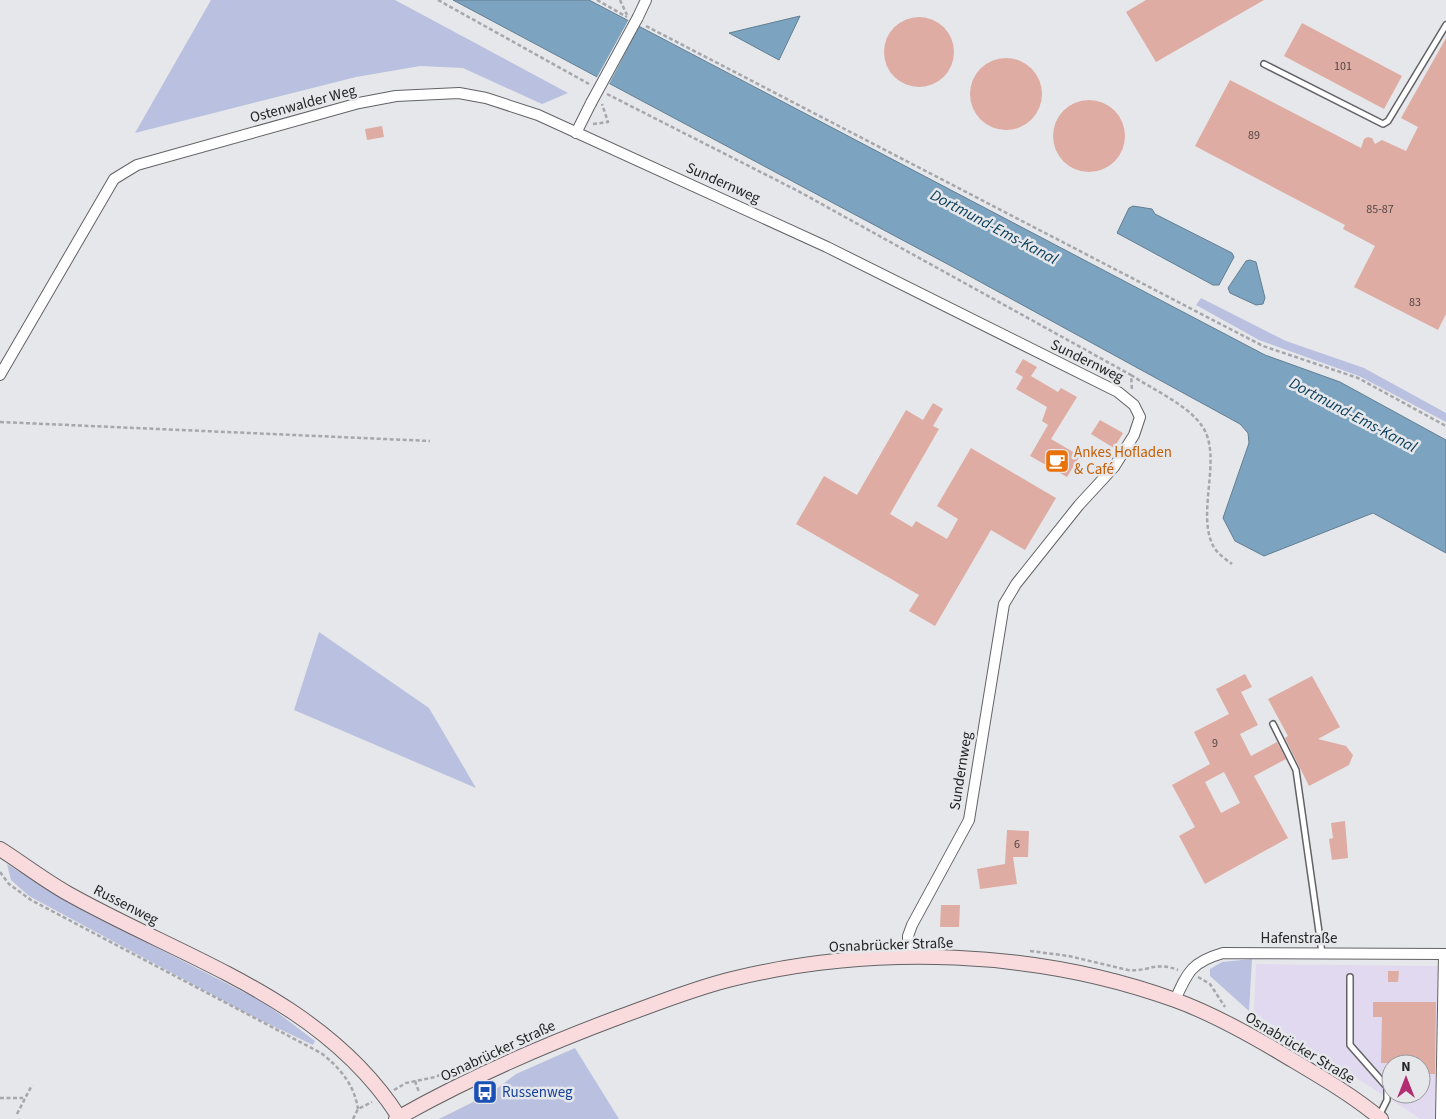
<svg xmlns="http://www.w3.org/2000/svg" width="1446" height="1119" font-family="'Source Sans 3',sans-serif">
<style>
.commercial{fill:#e0d9ef;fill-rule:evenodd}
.green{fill:#bac0df}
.water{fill:#7ca4c0;stroke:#627e92}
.pier{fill:#e6e7eb}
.building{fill:#deaca2;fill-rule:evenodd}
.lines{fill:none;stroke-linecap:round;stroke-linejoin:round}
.lane-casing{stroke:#636366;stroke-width:8}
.street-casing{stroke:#636366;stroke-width:12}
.secondary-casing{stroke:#636366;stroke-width:16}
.path{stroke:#a6a7aa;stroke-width:2.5;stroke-dasharray:4 2.5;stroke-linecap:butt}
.lane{stroke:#fff;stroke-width:5}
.street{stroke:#fff;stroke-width:10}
.secondary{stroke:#fadbdd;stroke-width:14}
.street-bridge-casing{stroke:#636366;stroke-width:12;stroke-linecap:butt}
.street-bridge{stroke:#fff;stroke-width:10}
.labels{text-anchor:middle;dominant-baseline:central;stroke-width:5;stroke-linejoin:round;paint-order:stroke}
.number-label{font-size:12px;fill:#524644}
.street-label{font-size:15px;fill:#242425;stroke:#e6e7eb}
.food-label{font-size:15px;fill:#c56008;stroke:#e6e7eb;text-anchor:start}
.transit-label{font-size:15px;fill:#164399;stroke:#e6e7eb;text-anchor:start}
.water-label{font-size:16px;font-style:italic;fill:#073c59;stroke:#e6e7eb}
</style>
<rect width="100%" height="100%" fill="#e6e7eb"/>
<path class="commercial" d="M1256 964 1438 966 1435 1119H1421L1254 1013ZM1391 1064H1421V1094H1391Z"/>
<g class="green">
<polygon points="211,0 395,0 568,93 542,104 463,68 420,66 356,77 135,133"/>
<polygon points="1201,298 1286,341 1364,368 1446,413 1446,422 1359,376 1259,340 1196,305"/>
<polygon points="319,632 429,708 476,788 294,710"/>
<polygon points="7,864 62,899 265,1003 315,1041 313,1045 250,1015 29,896 11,880"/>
<polygon points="1252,959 1249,1011 1210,976 1210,969 1222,962"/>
<polygon points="575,1048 619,1119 439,1119 491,1093 516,1074"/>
</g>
<g class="water">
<polygon points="453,0 589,0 1265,355 1340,382 1446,440 1446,553 1373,513 1264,556 1235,541 1223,518 1249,443 1248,433 1240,424 953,267"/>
<polygon points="800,16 779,60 729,33"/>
<polygon points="1133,206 1152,209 1155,214 1232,253 1234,257 1219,285 1213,285 1117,233 1129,208"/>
<polygon points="1250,260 1256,262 1265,298 1263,304 1256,305 1230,293 1228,288 1246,261"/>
</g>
<polygon class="pier" points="629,19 640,24 608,86 596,79"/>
<g class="building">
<polygon points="1146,0 1264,0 1156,62 1126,12"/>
<circle cx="919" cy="52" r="35"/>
<polygon points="1302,23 1402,76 1384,109 1284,56"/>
<polygon points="1446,38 1446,314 1438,330 1354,287 1375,246 1343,229 1345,225 1195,146 1230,80 1361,148 1364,139 1368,137 1372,138 1375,144 1382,140 1406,151 1418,127 1401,118"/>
<circle cx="1006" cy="94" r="36"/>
<circle cx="1089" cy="136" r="36"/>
<polygon points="382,126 384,137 367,140 365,129"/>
<polygon points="1023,359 1037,367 1031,376 1058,392 1061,388 1077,397 1051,439 1080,456 1067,477 1030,456 1048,425 1042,421 1047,407 1016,389 1023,377 1015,372"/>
<polygon points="933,403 943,409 933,426 939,429 890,514 912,527 916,521 947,539 958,519 937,506 971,448 1056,498 1025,550 991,530 935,626 909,611 919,595 796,524 824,476 857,495 906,410 923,420"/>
<polygon points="1100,420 1123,433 1114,448 1091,434"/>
<path d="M1245 674 1252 687 1241 692 1258 725 1240 734 1251 756 1277 742 1286 759 1254 776 1288 838 1205 884 1179 836 1195 827 1172 785 1210 764 1194 732 1229 714 1216 689ZM1224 772 1240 803 1221 813 1205 782Z"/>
<polygon points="1312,676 1340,727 1318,739 1346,746 1353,755 1349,765 1309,786 1285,738 1288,736 1268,699"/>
<polygon points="1345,821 1348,858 1332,860 1329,839 1333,838 1331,823"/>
<polygon points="1007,830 1029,831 1028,857 1013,857 1017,884 980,889 977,869 1005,864"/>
<polygon points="941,905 960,905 959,927 940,927"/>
<polygon points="1388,971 1399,971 1398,982 1388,982"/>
<polygon points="1373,1002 1436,1002 1435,1074 1421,1074 1421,1064 1381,1063 1382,1017 1373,1017"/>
</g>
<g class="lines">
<defs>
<g id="lane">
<polyline points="1264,64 1383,124 1388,121 1446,25"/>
<polyline points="1273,724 1296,770 1322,953"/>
<polyline points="1350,977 1350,1045 1387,1087 1387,1100 1379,1116"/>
</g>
<g id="street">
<polyline points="638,17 646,0"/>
<polyline points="576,133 591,103"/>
<polyline points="0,375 114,179 137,165 359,103 396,96 459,93 486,98 538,115 827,247 1118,392 1134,405 1140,417 1134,435 1114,467 1079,505 1016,584 1004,604 969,820 912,925 908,936 908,958"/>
<path d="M1175 1000C1188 971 1192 962 1223 953L1446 954"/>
<polyline points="1441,1119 1444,954"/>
</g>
<g id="secondary">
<path d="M0 849C22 863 44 880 67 893 184 959 323 998 399 1117"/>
<path d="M396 1119C468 1078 544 1045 622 1016 658 1003 695 988 732 979 875 944 1037 950 1175 1000 1211 1013 1247 1033 1279 1052 1314 1073 1350 1093 1381 1119"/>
</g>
</defs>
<use href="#lane" class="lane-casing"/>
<use href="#street" class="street-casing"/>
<use href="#secondary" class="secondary-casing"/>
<g class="path">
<polyline points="438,0 589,84"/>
<polyline points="597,0 627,17"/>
<polyline points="620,0 627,15"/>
<polyline points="646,26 1263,346 1358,378 1446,426"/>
<polyline points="607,94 798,191 1131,375 1132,390"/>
<polyline points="593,124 608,122 602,104"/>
<path d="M1131 375C1152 389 1188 405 1202 426 1224 457 1194 516 1215 549 1219 555 1227 560 1232 564"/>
<polyline points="0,422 430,441"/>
<path d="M0 872 9 884 31 900 321 1053C340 1068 354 1084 358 1109"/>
<path d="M1030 951 1069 956 1128 970C1149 972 1155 961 1178 970"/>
<polyline points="1198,977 1210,984 1225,1007"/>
<polyline points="415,1081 419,1092"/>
<polyline points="394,1090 406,1083 435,1077 515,1044"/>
<polyline points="0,1098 23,1098"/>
<polyline points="17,1114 32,1085"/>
<polyline points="353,1119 358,1109 372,1102"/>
</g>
<use href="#lane" class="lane"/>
<use href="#street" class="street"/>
<use href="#secondary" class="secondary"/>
<defs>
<polyline id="street-bridge" points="591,103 638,17"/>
</defs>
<use href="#street-bridge" class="street-bridge-casing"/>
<use href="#street-bridge" class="street-bridge"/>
</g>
<defs>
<symbol id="cafe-square" viewBox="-11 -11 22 22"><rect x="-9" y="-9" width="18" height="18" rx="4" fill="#e8710a" stroke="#e6e7eb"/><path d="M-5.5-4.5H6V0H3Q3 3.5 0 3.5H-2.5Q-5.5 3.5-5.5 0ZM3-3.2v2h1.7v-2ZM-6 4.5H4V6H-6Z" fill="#fff"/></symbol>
<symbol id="bus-square" viewBox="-11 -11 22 22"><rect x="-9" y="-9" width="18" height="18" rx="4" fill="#1a4fb4" stroke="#e6e7eb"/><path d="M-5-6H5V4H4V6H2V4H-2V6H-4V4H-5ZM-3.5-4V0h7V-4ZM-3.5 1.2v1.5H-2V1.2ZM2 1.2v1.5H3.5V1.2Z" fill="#fff"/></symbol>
</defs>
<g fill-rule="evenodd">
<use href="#cafe-square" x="1043" y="447" width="28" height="28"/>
<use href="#bus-square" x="471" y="1078" width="28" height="28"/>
</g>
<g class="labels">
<g class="number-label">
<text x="1343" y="66">101</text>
<text x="1254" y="135">89</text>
<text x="1380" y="209">85-87</text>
<text x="1415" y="302">83</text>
<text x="1215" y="743">9</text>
<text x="1017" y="844">6</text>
</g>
<g class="street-label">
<text transform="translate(303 104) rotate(-15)">Ostenwalder Weg</text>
<text transform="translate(723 183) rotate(24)">Sundernweg</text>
<text transform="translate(1087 361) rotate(26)">Sundernweg</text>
<text transform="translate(961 771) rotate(-81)">Sundernweg</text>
<text transform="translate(126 905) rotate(27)">Russenweg</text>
<text x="1299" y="938">Hafenstraße</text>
<text transform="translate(891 945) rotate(-2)">Osnabrücker Straße</text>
<text transform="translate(1300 1048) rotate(31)">Osnabrücker Straße</text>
<text transform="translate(498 1051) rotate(-25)">Osnabrücker Straße</text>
</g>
<g class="food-label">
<text x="1074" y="452">Ankes Hofladen<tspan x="1074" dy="17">&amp; Café</tspan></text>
</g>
<g class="transit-label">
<text x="502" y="1092">Russenweg</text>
</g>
<g class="water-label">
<text transform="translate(994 227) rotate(28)">Dortmund-Ems-Kanal</text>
<text transform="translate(1353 415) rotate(28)">Dortmund-Ems-Kanal</text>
</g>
</g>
<g transform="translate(1406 1079)"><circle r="24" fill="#e6e7eb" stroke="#98999c"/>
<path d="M0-4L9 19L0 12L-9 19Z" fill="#b22c71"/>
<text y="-8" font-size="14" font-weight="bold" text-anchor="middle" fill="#242425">N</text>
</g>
</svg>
